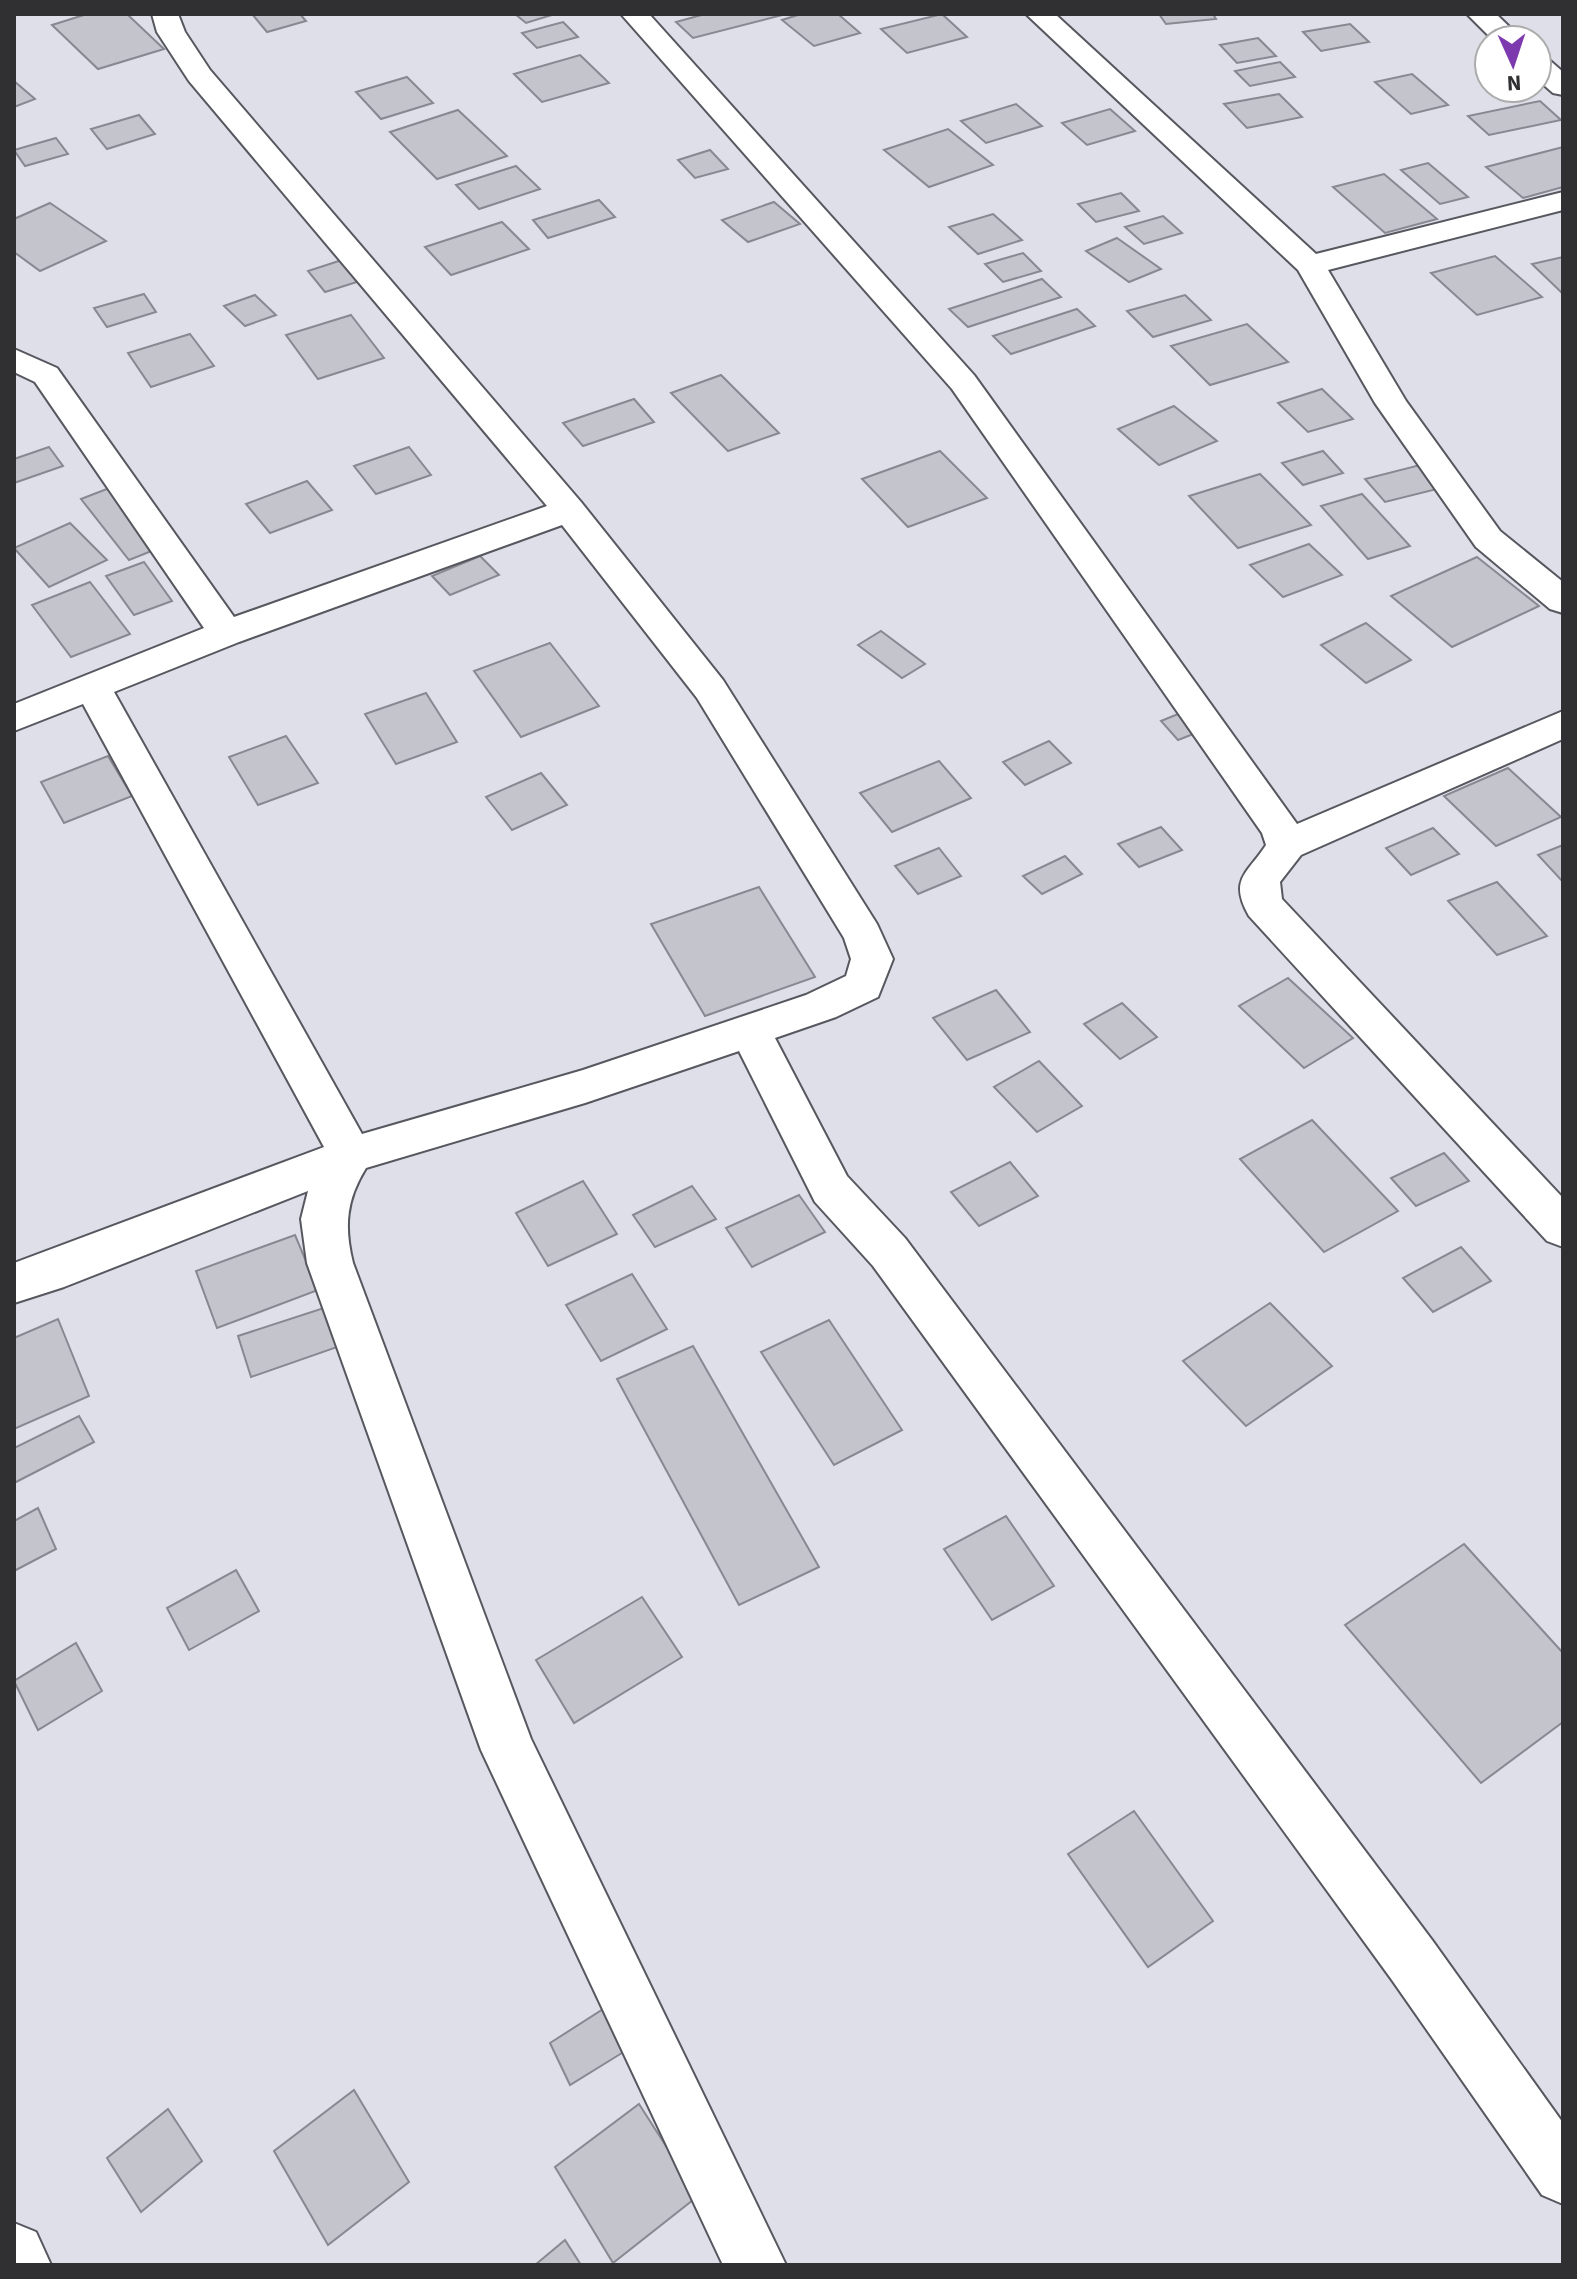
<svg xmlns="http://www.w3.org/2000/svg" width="1577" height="2279" font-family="'Source Sans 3',sans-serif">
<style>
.building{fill:#c4c4cd;stroke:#898891;stroke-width:2}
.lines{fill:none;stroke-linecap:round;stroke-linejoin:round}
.street-casing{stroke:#56575f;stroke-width:4}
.street{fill:#fff;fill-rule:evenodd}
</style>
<rect width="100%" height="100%" fill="#dedfe8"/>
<g class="building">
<polygon points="87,14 127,14 164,49 98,69 52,25"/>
<polygon points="252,14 300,14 306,21 267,32"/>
<polygon points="515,14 555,14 526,23"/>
<polygon points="705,14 786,14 693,38 676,22"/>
<polygon points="801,14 838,14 860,33 814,46 782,20"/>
<polygon points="942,14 967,37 907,53 881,29"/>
<polygon points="1159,14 1213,14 1216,19 1166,24"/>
<polygon points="563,22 578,37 537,48 522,33"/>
<polygon points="1350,24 1369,42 1321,51 1303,32"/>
<polygon points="1258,38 1276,56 1237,63 1220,45"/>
<polygon points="580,55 609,83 542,102 514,74"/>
<polygon points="1280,62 1295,77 1250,86 1235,71"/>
<polygon points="1412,74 1448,105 1411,114 1375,82"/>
<polygon points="407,77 433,103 381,119 356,92"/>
<polygon points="14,81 35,99 14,107"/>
<polygon points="1279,94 1302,117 1247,128 1224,104"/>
<polygon points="1540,101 1561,120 1489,135 1468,116"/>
<polygon points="1016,104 1042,126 986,143 961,121"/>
<polygon points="1110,109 1135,131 1087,145 1062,123"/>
<polygon points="458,110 507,156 437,179 390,132"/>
<polygon points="139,115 155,134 107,149 91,129"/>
<polygon points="948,129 993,165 929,187 884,150"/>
<polygon points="56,138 68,154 25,166 14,150"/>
<polygon points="1563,147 1563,187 1523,198 1486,167"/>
<polygon points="710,150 728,169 695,178 678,160"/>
<polygon points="1428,163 1468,197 1440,204 1401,170"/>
<polygon points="516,166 540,189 479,209 456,185"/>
<polygon points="1384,174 1437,219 1385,233 1333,187"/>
<polygon points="1121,193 1139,211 1096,222 1078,204"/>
<polygon points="599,200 615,217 548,238 533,220"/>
<polygon points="774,202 800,224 748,242 722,220"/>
<polygon points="50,203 106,241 40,271 14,252 14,219"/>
<polygon points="993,214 1022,240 978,254 949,227"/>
<polygon points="1163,216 1182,233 1144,244 1125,227"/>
<polygon points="502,222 529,249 451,275 425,247"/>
<polygon points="1117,238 1161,269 1129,282 1086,251"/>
<polygon points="1023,253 1041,271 1003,282 985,264"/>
<polygon points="1495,256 1542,297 1477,315 1431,273"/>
<polygon points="1563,257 1563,294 1532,264"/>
<polygon points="342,260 360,281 325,292 308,271"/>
<polygon points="1042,279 1061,297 968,327 949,309"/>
<polygon points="144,294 156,312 107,327 94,308"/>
<polygon points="255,295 276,315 245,326 224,306"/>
<polygon points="1185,295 1211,320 1153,337 1127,311"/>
<polygon points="1077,309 1095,326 1011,354 993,336"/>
<polygon points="351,315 384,358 318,379 286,335"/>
<polygon points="1247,324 1288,362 1210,385 1171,346"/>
<polygon points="190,334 214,366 151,387 128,353"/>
<polygon points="721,375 779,433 728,451 671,393"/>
<polygon points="1322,389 1353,419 1308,432 1278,403"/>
<polygon points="634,399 654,422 583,446 563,423"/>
<polygon points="1174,406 1217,441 1159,465 1118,429"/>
<polygon points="49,447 63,466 14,483 14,459"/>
<polygon points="409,447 431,475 376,494 354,466"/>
<polygon points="940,451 987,498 908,527 862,479"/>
<polygon points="1323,451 1343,473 1303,485 1282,463"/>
<polygon points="1420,465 1441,488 1385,502 1365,479"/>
<polygon points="1260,474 1311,525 1238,548 1189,496"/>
<polygon points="307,481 332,510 270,533 246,504"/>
<polygon points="112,487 159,548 129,560 81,499"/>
<polygon points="1362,494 1410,546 1368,559 1321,506"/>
<polygon points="70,523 107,560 49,587 14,548"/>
<polygon points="1309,544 1342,575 1283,597 1250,565"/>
<polygon points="480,556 499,575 450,595 432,576"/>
<polygon points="1477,557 1539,606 1452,647 1391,596"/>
<polygon points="144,562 172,601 134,615 106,576"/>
<polygon points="90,582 130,634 71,657 32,605"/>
<polygon points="1366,623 1411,660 1366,683 1321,645"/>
<polygon points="881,631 925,664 902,678 858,645"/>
<polygon points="550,643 599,706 521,737 474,671"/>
<polygon points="426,693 457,742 396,764 365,714"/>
<polygon points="1183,712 1201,731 1178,740 1161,721"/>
<polygon points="286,736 318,783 258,805 229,757"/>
<polygon points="1049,741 1071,763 1025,785 1003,762"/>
<polygon points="108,756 132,796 64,823 41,782"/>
<polygon points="939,761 971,798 892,832 860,793"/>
<polygon points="1508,768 1561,817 1496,846 1444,796"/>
<polygon points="541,773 567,805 512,830 486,797"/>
<polygon points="1161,827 1182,850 1139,867 1118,844"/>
<polygon points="1433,828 1459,854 1411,875 1386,848"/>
<polygon points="1563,845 1563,882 1538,855"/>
<polygon points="939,848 961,876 918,894 895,866"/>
<polygon points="1065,856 1082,874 1042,894 1023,876"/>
<polygon points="1497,882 1547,936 1497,955 1448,901"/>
<polygon points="759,887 815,977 705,1016 651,924"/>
<polygon points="1288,978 1353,1038 1304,1068 1239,1006"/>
<polygon points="996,990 1030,1032 967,1060 933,1018"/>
<polygon points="1122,1003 1157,1037 1120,1059 1084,1024"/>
<polygon points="1039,1061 1082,1106 1037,1132 994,1087"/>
<polygon points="1312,1120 1398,1211 1324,1252 1240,1159"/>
<polygon points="1444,1153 1469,1181 1416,1206 1391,1178"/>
<polygon points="1010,1162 1038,1196 979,1226 951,1192"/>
<polygon points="583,1181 617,1234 548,1266 516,1213"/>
<polygon points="692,1186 716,1219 655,1247 633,1215"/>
<polygon points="799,1195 825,1232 752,1267 726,1228"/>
<polygon points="295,1235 318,1290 217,1328 196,1271"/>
<polygon points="1461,1247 1491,1281 1433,1312 1403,1278"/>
<polygon points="632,1274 667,1329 601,1361 566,1305"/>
<polygon points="1270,1303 1332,1366 1246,1426 1183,1361"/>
<polygon points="330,1306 343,1345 251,1377 238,1336"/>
<polygon points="58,1319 89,1396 14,1429 14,1338"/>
<polygon points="829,1320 902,1430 834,1465 761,1352"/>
<polygon points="693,1346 819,1567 739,1605 617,1379"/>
<polygon points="79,1416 94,1442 14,1483 14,1448"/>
<polygon points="38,1508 56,1549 14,1571 14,1521"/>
<polygon points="1006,1516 1054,1586 992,1620 944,1549"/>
<polygon points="1464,1544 1563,1653 1563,1722 1481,1783 1345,1625"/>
<polygon points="236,1570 259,1611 189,1650 167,1608"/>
<polygon points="642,1597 682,1657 574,1723 536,1660"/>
<polygon points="76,1643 102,1691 38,1730 14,1681"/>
<polygon points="1134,1811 1213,1921 1148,1967 1068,1854"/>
<polygon points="608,2006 630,2048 570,2085 550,2043"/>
<polygon points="354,2090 409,2182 328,2245 274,2151"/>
<polygon points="639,2104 698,2196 613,2263 555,2167"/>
<polygon points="168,2109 202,2161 141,2212 107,2158"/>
<polygon points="565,2240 581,2265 535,2265"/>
</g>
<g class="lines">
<defs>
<g id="street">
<path d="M152 14H178L185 32 210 70 581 502 723 680 877 924 893 959 878 997 836 1017 775 1038 847 1176 905 1238 1432 1940 1563 2123V2204L1542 2195 1392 1980 873 1266 815 1202 739 1051 585 1103 366 1168C346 1200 344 1227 353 1263L531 1739 786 2265H723L481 1750 307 1263 301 1219 308 1191 64 1287 14 1303V1263L324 1147 83 704 14 731V704L204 628 35 382 14 372V349L57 368 234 617 547 506 189 81 157 32ZM562 525 697 698 844 938 851 959 846 976 806 995 583 1070 362 1134 114 692 239 642Z"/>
<path d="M621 14H649L974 375 1297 824 1563 711V739L1301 855 1280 882 1282 899 1563 1198V1247L1547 1241 1249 916C1228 879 1248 873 1266 845L1262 833 952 389Z"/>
<polygon points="1026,14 1055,14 1316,254 1563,192 1563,210 1328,270 1406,401 1500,531 1563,582 1563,613 1550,609 1476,547 1375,403 1298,270"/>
<polygon points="1467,14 1496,14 1523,40 1493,40"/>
<polygon points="1537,56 1547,58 1563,72 1563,95 1553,93 1537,79"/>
<polygon points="14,2223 36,2232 51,2265 14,2265"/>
</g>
</defs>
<use href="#street" class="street-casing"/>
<use href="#street" class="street"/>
</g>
<rect width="1577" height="2279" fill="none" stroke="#303033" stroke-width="32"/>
<g transform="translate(1513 64) rotate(177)"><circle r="38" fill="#ffffff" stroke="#acacad" stroke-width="2"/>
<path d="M0-6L14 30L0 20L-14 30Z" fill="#7d3aae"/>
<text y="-12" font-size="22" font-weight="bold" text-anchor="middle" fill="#303033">N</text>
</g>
</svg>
